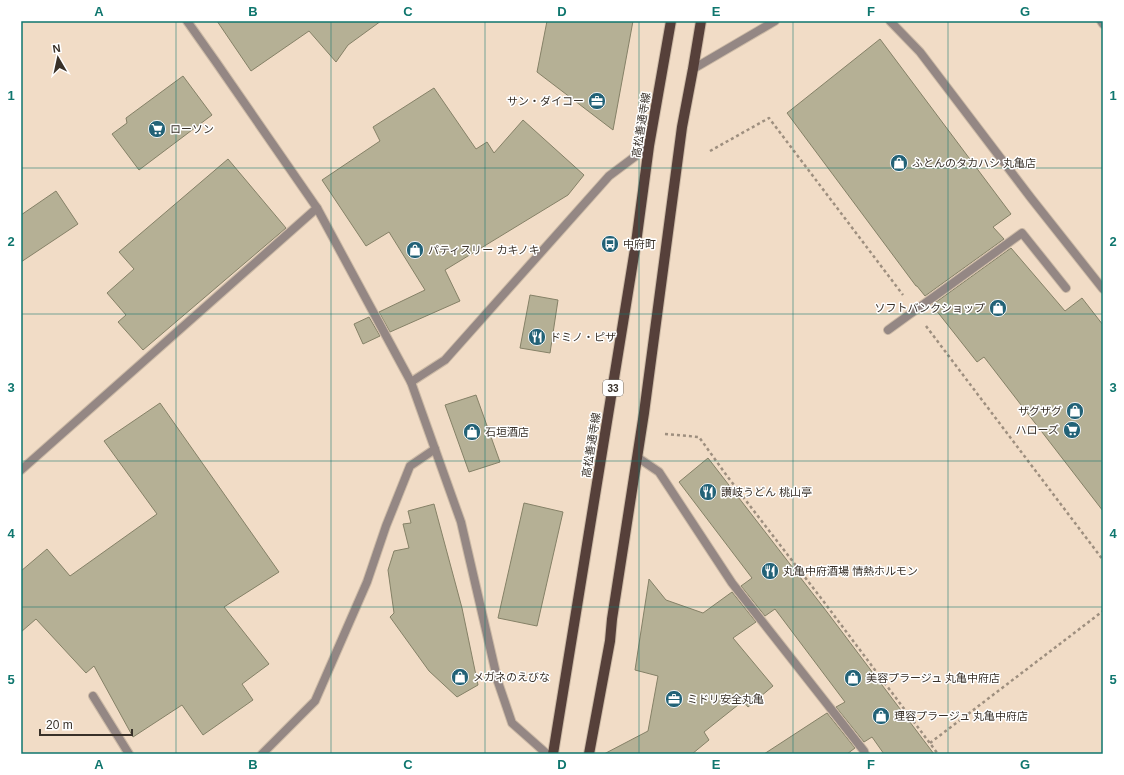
<svg xmlns="http://www.w3.org/2000/svg" width="1124" height="775" font-family="Helvetica,'Noto Sans JP',sans-serif">
<style>
.building{fill:#b5b095;stroke:#858167}
.lines{fill:none;stroke-linecap:round;stroke-linejoin:round}
.service-casing{stroke:#ccbaa6;stroke-width:10}
.minor-casing{stroke:#ccbaa6;stroke-width:10}
.primary-casing{stroke:#ccbaa6;stroke-width:12}
.path{stroke:#9e8f7f;stroke-width:2.5;stroke-dasharray:3 3;stroke-linecap:butt}
.service{stroke:#948784;stroke-width:8}
.minor{stroke:#948784;stroke-width:8}
.primary{stroke:#56403a;stroke-width:10}
.grid{fill:none;stroke:#0f766e;stroke-width:1;stroke-opacity:0.55}
.labels{text-anchor:middle;dominant-baseline:central;stroke-width:3;stroke-linejoin:round;paint-order:stroke}
.shield{fill:#fff;stroke:#746e68;stroke-width:1}
.shield-label{font-size:10px;font-weight:bold;fill:#383028}
.poi-label{font-size:11px;fill:#383028;stroke:#fff;text-anchor:start}
.street-label{font-size:11px;fill:#383028;stroke:#fff}
.neatline{fill:none;stroke:#0f766e;stroke-width:1.5}
.grid-label{font-size:13px;text-anchor:middle;font-weight:bold;fill:#0f766e}
</style>
<rect width="100%" height="100%" fill="#f1dcc6"/>
<g class="building">
<polygon points="217,21 381,21 348,45 336,62 309,31 251,71"/>
<polygon points="547,21 633,21 613,130 537,72"/>
<polygon points="880,39 1011,214 993,227 1004,239 925,296 917,286 916,286 787,113"/>
<polygon points="183,76 212,115 139,170 112,134 127,123 126,118"/>
<polygon points="434,88 476,149 487,142 494,153 523,120 584,175 568,195 445,270 460,301 390,332 379,312 425,290 389,232 366,246 322,180 380,141 373,127"/>
<polygon points="228,159 286,228 143,350 118,322 126,315 107,293 134,269 119,252"/>
<polygon points="56,191 78,224 21,262 21,215"/>
<polygon points="1011,248 1065,311 1082,298 1103,325 1103,511 984,357 977,362 932,305"/>
<polygon points="530,295 558,300 550,353 520,348"/>
<polygon points="369,317 380,336 363,344 354,324"/>
<polygon points="476,395 500,462 469,472 445,405"/>
<polygon points="160,403 279,572 224,607 269,664 242,684 253,700 203,735 182,705 133,737 94,666 86,673 36,619 21,632 21,571 47,549 70,576 157,514 104,441"/>
<polygon points="708,458 827,612 934,754 884,754 872,737 864,742 836,707 845,702 775,609 765,616 741,586 752,578 679,482"/>
<polygon points="524,503 563,512 537,626 498,618"/>
<polygon points="434,504 462,608 478,685 457,697 429,671 390,617 394,613 388,570 394,551 409,548 403,524 411,523 408,511"/>
<polygon points="649,579 666,600 703,613 732,592 756,622 733,638 773,686 748,707 743,701 704,732 709,740 692,754 604,754 648,731 658,676 635,670"/>
<polygon points="827,713 855,748 847,754 764,754"/>
</g>
<g class="lines">
<defs>
<polyline id="service" points="888,330 1022,233 1066,288"/>
<g id="minor">
<polyline points="187,21 216,62 317,208 411,382 461,522 498,682 512,723 547,754"/>
<polyline points="890,21 920,52 1031,198 1103,289"/>
<polyline points="1101,21 1103,24"/>
<polyline points="693,69 775,21"/>
<polyline points="411,382 445,360 609,176 649,146"/>
<polyline points="637,457 659,472 732,583 864,751 865,754"/>
<polyline points="21,470 317,208"/>
<polyline points="93,696 129,754"/>
<polyline points="262,754 315,701 367,582 386,526 410,466 435,449"/>
</g>
<g id="primary">
<polyline points="553,754 636,243 649,146 671,21"/>
<polyline points="589,754 610,641 612,619 644,413 682,127 693,69 701,21"/>
</g>
</defs>
<use href="#service" class="service-casing"/>
<use href="#minor" class="minor-casing"/>
<use href="#primary" class="primary-casing"/>
<g class="path">
<polyline points="710,151 769,118 903,295"/>
<polyline points="926,326 1103,560"/>
<polyline points="665,434 699,437 727,476 824,602 938,754"/>
<polyline points="930,743 1103,611"/>
</g>
<use href="#service" class="service"/>
<use href="#minor" class="minor"/>
<use href="#primary" class="primary"/>
</g>
<path class="grid" d="M176 21V754M331 21V754M485 21V754M639 21V754M793 21V754M948 21V754M21 168H1103M21 314H1103M21 461H1103M21 607H1103"/>
<defs>
<symbol id="office-disc" viewBox="-11 -11 22 22"><circle r="9.5" fill="#226277" stroke="#fff"/><path d="M-6-3h4V-5.5h4V-3h4V5H-6ZM-1-4.5V-3h2v-1.5ZM-6 0V1H6V0Z" fill="#fff"/></symbol>
<symbol id="supermarket-disc" viewBox="-11 -11 22 22"><circle r="9.5" fill="#226277" stroke="#fff"/><path d="M-6-5.5h2.5l.6 2H6L4.5 2H-2.5L-4.4-4H-6ZM-1.5 3.2a1.3 1.3 0 1 0 .1 0ZM3 3.2a1.3 1.3 0 1 0 .1 0Z" fill="#fff"/></symbol>
<symbol id="shop-disc" viewBox="-11 -11 22 22"><circle r="9.5" fill="#226277" stroke="#fff"/><path d="M-5-2.5h2.3a2.7 3.5 0 0 1 5.4 0H5L5.5 6h-11ZM-1.5-2.5h3a1.5 2.3 0 0 0-3 0Z" fill="#fff"/></symbol>
<symbol id="bus-disc" viewBox="-11 -11 22 22"><circle r="9.5" fill="#226277" stroke="#fff"/><path d="M-5-6H5V4H4V6H2V4H-2V6H-4V4H-5ZM-3.5-4V0h7V-4ZM-3.5 1.2v1.5H-2V1.2ZM2 1.2v1.5H3.5V1.2Z" fill="#fff"/></symbol>
<symbol id="restaurant-disc" viewBox="-11 -11 22 22"><circle r="9.5" fill="#226277" stroke="#fff"/><path d="M-5-6h1v4h1v-4h1v4h1v-4h1v5L-1.5 .5V6h-2V.5L-5-1ZM5-6V6H3V1.5H1.5Q1.5-4 5-6Z" fill="#fff"/></symbol>
</defs>
<g fill-rule="evenodd">
<use href="#office-disc" x="587" y="91" width="20" height="20"/>
<use href="#supermarket-disc" x="147" y="119" width="20" height="20"/>
<use href="#shop-disc" x="889" y="153" width="20" height="20"/>
<use href="#bus-disc" x="600" y="234" width="20" height="20"/>
<use href="#shop-disc" x="405" y="240" width="20" height="20"/>
<use href="#shop-disc" x="988" y="298" width="20" height="20"/>
<use href="#restaurant-disc" x="527" y="327" width="20" height="20"/>
<use href="#shop-disc" x="1065" y="401" width="20" height="20"/>
<use href="#supermarket-disc" x="1062" y="420" width="20" height="20"/>
<use href="#shop-disc" x="462" y="422" width="20" height="20"/>
<use href="#restaurant-disc" x="698" y="482" width="20" height="20"/>
<use href="#restaurant-disc" x="760" y="561" width="20" height="20"/>
<use href="#shop-disc" x="450" y="667" width="20" height="20"/>
<use href="#shop-disc" x="843" y="668" width="20" height="20"/>
<use href="#office-disc" x="664" y="689" width="20" height="20"/>
<use href="#shop-disc" x="871" y="706" width="20" height="20"/>
</g>
<g class="labels">
<rect class="shield" x="603" y="380" width="20" height="16" rx="3"/>
<g class="shield-label">
<text x="613" y="388">33</text>
</g>
<g class="poi-label">
<text x="584" y="101" text-anchor="end">サン・ダイコー</text>
<text x="170" y="129">ローソン</text>
<text x="912" y="163">ふとんのタカハシ 丸亀店</text>
<text x="623" y="244">中府町</text>
<text x="428" y="250">パティスリー カキノキ</text>
<text x="985" y="308" text-anchor="end">ソフトバンクショップ</text>
<text x="550" y="337">ドミノ・ピザ</text>
<text x="1062" y="411" text-anchor="end">ザグザグ</text>
<text x="1059" y="430" text-anchor="end">ハローズ</text>
<text x="485" y="432">石垣酒店</text>
<text x="721" y="492">讃岐うどん 桃山亭</text>
<text x="783" y="571">丸亀中府酒場 情熱ホルモン</text>
<text x="473" y="677">メガネのえびな</text>
<text x="866" y="678">美容プラージュ 丸亀中府店</text>
<text x="687" y="699">ミドリ安全丸亀</text>
<text x="894" y="716">理容プラージュ 丸亀中府店</text>
</g>
<g class="street-label">
<text transform="translate(641 125) rotate(-81)">高松善通寺線</text>
<text transform="translate(591 445) rotate(-81)">高松善通寺線</text>
</g>
</g>
<rect width="1124" height="775" fill="none" stroke="#ffffff" stroke-width="44"/>
<g transform="translate(58 58) rotate(351)" stroke="#ffffff" stroke-width="3" paint-order="stroke">
<path d="M0-3L7 15L0 10L-7 15Z" fill="#383028"/>
<text y="-6" font-size="11" font-weight="bold" text-anchor="middle" fill="#383028">N</text>
</g>
<path d="M40 729v6h92v-6" fill="none" stroke="#383028" stroke-width="2"/>
<text x="46" y="729" font-size="12" fill="#383028" stroke="#ffffff" stroke-width="3" paint-order="stroke">20 m</text>
<rect x="22" y="22" width="1080" height="731" class="neatline"/>
<g class="grid-label">
<text x="99" y="16">A</text>
<text x="253" y="16">B</text>
<text x="408" y="16">C</text>
<text x="562" y="16">D</text>
<text x="716" y="16">E</text>
<text x="871" y="16">F</text>
<text x="1025" y="16">G</text>
<text x="11" y="100">1</text>
<text x="1113" y="100">1</text>
<text x="11" y="246">2</text>
<text x="1113" y="246">2</text>
<text x="11" y="392">3</text>
<text x="1113" y="392">3</text>
<text x="11" y="538">4</text>
<text x="1113" y="538">4</text>
<text x="11" y="684">5</text>
<text x="1113" y="684">5</text>
<text x="99" y="769">A</text>
<text x="253" y="769">B</text>
<text x="408" y="769">C</text>
<text x="562" y="769">D</text>
<text x="716" y="769">E</text>
<text x="871" y="769">F</text>
<text x="1025" y="769">G</text>
</g>
</svg>
